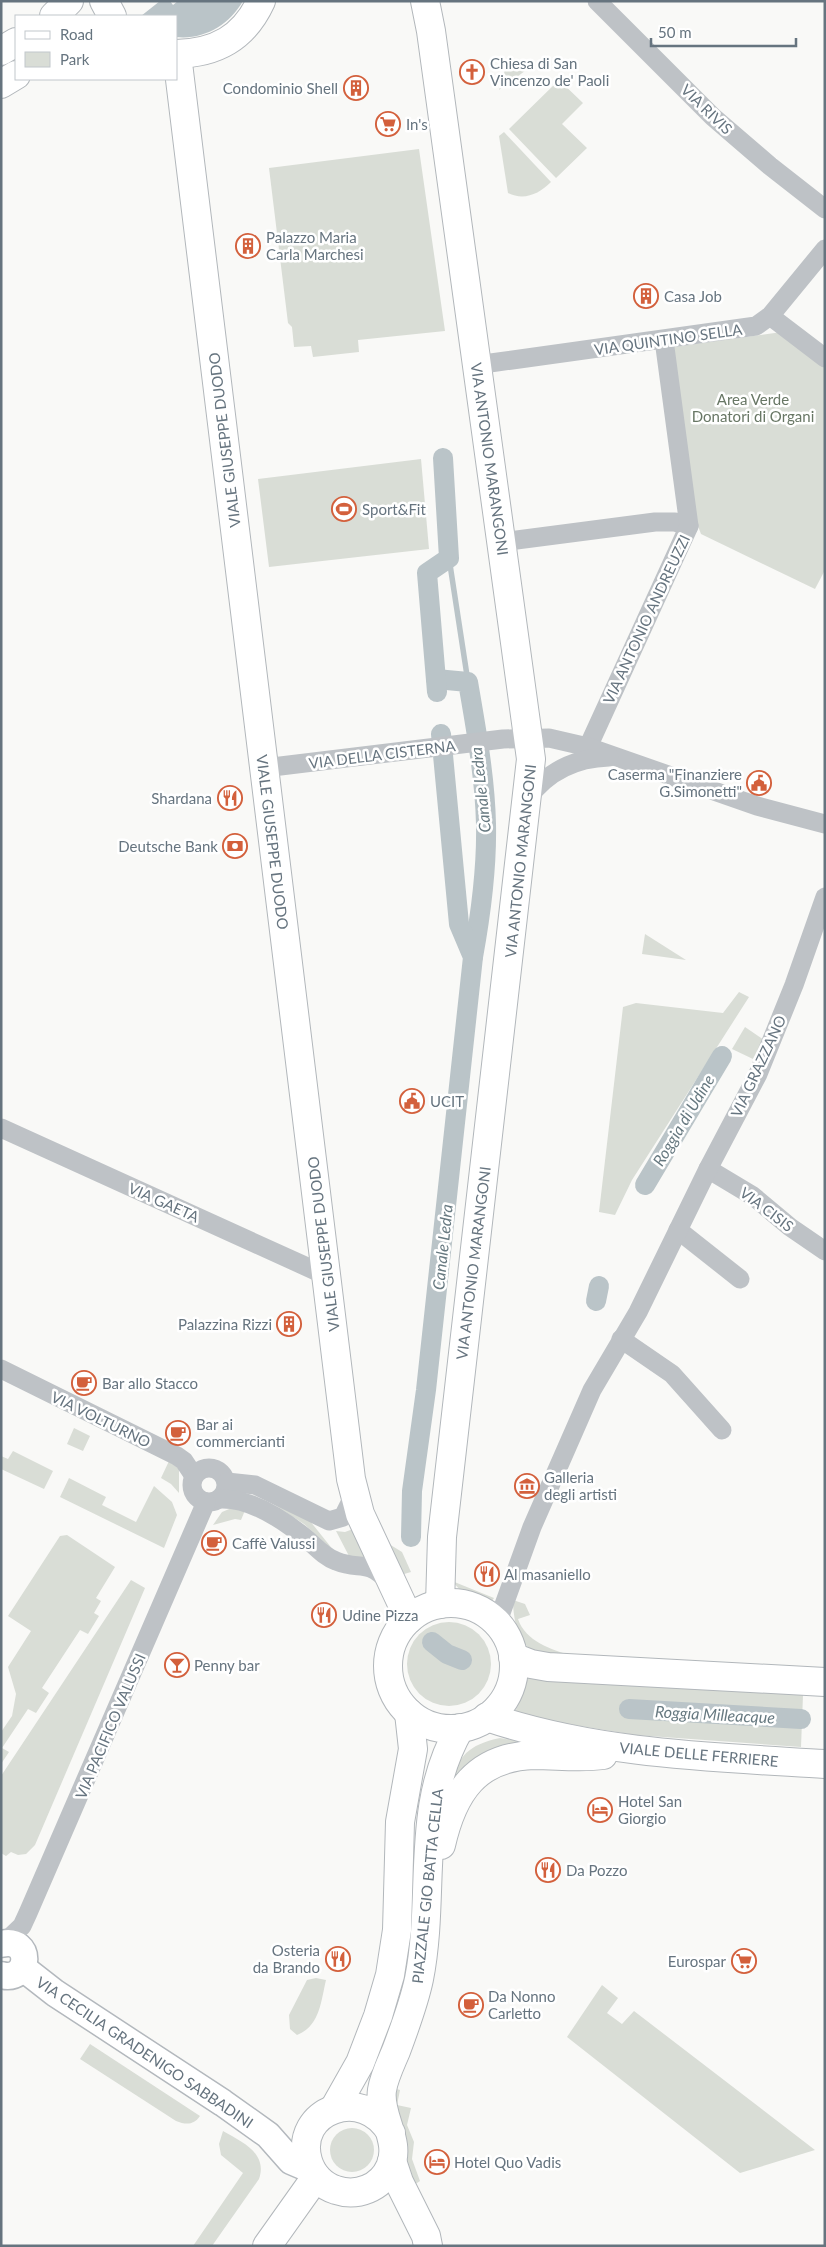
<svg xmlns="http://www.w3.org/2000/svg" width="826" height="2247" font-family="Lato,sans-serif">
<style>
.green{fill:#d9ddd6}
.water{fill:#bac4c8}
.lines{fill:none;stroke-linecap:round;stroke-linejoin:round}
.stream{stroke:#bac4c8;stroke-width:5.5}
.canal{stroke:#bac4c8;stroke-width:20}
.secondary-casing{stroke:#b3b8bd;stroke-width:29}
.primary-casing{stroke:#b2b7bb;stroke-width:30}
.street{stroke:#bec2c6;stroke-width:19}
.secondary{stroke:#fff;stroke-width:26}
.primary{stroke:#fff;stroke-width:28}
.labels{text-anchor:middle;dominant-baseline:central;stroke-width:5;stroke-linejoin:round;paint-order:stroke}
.poi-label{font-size:15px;fill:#66747f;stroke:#fff;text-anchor:start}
.street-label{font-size:15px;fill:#66747f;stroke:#fff}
.park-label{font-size:15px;fill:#687765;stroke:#fff}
.water-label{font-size:16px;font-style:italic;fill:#677980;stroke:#fff}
</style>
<rect width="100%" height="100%" fill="#f9f9f7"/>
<g class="green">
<polygon points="508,60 533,65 499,90"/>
<polygon points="559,80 583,103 562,124 587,148 556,178 509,129"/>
<path d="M504 132 551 182C539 194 524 201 508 193L499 136Z"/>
<polygon points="419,149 445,331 358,340 359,352 313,357 311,346 294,347 292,327 288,323 269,168"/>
<polygon points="782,332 825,366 825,570 815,589 701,534 695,518 673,347"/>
<polygon points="421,459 429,549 269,567 258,479"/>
<polygon points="645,934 686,960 642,954"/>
<polygon points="739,992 749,997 632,1180 615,1215 599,1212 623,1007 636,1003 723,1013"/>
<polygon points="745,1027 764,1040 753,1059 732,1049"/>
<polygon points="74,1428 90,1436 83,1451 67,1444"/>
<polygon points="13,1451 53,1471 44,1489 1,1469 1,1456 8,1459"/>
<polygon points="169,1461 179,1469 179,1493 171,1484 161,1478"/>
<polygon points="69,1478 106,1497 102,1505 136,1522 154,1486 172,1502 177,1515 164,1548 60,1497"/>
<polygon points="264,1498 310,1521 334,1551 304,1524"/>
<polygon points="234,1507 246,1508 241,1520 235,1519 213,1525 222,1512"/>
<polygon points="353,1529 369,1561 349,1556 336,1531 345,1532"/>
<polygon points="67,1535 115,1567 96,1598 101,1601 94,1613 99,1616 88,1634 80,1630 42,1688 49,1693 36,1713 28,1709 2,1748 9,1752 1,1764 1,1732 12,1716 16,1694 8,1667 31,1631 8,1616 60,1536"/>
<polygon points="389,1544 402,1552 411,1572 404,1574"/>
<polygon points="131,1580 145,1588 35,1845 26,1854 18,1855 11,1852 6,1856 1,1853 1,1776"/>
<polygon points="452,1581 494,1598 492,1601 461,1591"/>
<path d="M513 1600 525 1604 530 1615 518 1619C526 1642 551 1649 572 1656V1659C560 1657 547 1656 536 1652 517 1645 513 1616 513 1600Z"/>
<circle cx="449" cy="1664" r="42"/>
<polygon points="529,1675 624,1679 803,1695 801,1747 635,1735 514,1715"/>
<path d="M500 1738 541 1745 447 1795C457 1762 461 1746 500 1738Z"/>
<path d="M316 1978 326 1980C321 2001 320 2026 297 2035L290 2029 289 2015 307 1980Z"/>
<polygon points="602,1985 618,1998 607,2013 622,2024 634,2011 815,2150 740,2173 567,2037"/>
<path d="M90 2044 200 2116C194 2125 186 2125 176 2121L80 2059Z"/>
<polygon points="393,2088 400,2090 397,2105 411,2108 407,2125 414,2142 412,2159 420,2181 414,2185 411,2181 394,2115"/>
<circle cx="352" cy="2150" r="22"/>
<path d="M223 2131C242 2142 268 2153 259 2179L212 2246H193L243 2173 221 2155 219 2144Z"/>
</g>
<path class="water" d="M160 1H170L173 5 178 1H243C229 25 204 40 176 37V16H141Z"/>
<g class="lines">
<polyline class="stream" points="449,558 468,682"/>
<g class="canal">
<path d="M436 679 468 682C476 729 485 777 486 824 487 869 481 913 473 957"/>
<polyline points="437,692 427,573 449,558 443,458"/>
<polyline points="645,1185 722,1056"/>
<polyline points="596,1301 599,1286"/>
<polyline points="411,1537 412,1491 426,1390 473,957 459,924 441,734"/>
<polyline points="432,1642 447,1654 462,1660"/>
<polyline points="629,1709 801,1719"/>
</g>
<defs>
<g id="secondary">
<path d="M1 1944C33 1936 31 1983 1 1975"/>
<polyline points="23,1968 55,1993 223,2103 268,2135 291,2161 312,2170"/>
</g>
<g id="primary">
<polyline points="104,1 112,16"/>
<polyline points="425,1 431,31 531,759 442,1537 440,1604"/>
<polyline points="54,16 69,1"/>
<polyline points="1,51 16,42"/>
<path d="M176 54C216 53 244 38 261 1"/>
<polyline points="177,55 351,1479 360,1514 409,1619"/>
<polyline points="1,84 16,75"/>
<circle cx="451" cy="1666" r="63"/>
<polyline points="513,1657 531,1664 548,1667 825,1682"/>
<path d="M487 1717C596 1754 711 1757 825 1764"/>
<path d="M441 1845C453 1792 476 1757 534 1755 557 1755 580 1758 603 1755"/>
<polyline points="334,2109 360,2063 378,2016 390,1975 397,1930 400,1822 413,1749 409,1713"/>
<path d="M391 2133C364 2084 293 2110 308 2161 312 2175 323 2186 336 2190 357 2197 381 2188 390 2167 402 2141 378 2116 382 2090 384 2077 391 2063 396 2051 405 2027 414 2003 419 1979 436 1893 414 1807 460 1728"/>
<polyline points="392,2161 399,2182 426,2236 428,2246"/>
<polyline points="267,2246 316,2177"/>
</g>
</defs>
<use href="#secondary" class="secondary-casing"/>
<use href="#primary" class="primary-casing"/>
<g class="street">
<polyline points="597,1 713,117 770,166 825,209"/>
<polyline points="770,316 825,358"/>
<polyline points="476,365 756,326 770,316 825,249"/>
<polyline points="501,542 655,522 675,522 689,526"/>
<polyline points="588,747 689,526 664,340"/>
<polyline points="264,768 503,739 549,738 588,747 757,806 825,824"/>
<path d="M528 798C548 771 575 758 609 757"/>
<polyline points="1,1128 327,1276"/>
<polyline points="708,1169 753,1196 790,1227 825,1251"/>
<polyline points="678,1230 740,1279"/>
<polyline points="621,1339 672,1374 722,1430"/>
<polyline points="1,1369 177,1456 184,1461 194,1476"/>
<circle cx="209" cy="1485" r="17"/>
<polyline points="227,1482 255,1485 329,1521 343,1517 354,1495"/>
<path d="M219 1499C251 1497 285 1521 308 1540 317 1548 325 1557 336 1561 360 1571 365 1558 388 1581"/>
<polyline points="497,1624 532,1527 592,1390 638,1312 708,1169 758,1074 794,985 825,897"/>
<polyline points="4,1943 22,1926 28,1913 206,1502"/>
</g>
<use href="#secondary" class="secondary"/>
<use href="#primary" class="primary"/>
</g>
<defs>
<symbol id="church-ring" viewBox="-11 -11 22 22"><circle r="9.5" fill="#fff" stroke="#d3603c" stroke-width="1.5"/><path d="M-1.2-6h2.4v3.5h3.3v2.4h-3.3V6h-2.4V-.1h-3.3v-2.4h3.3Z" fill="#d3603c"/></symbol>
<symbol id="building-ring" viewBox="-11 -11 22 22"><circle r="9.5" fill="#fff" stroke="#d3603c" stroke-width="1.5"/><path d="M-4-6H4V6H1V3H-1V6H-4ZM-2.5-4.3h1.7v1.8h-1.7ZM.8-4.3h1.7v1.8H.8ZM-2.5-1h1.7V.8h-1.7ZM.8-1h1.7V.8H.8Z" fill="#d3603c"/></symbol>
<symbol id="supermarket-ring" viewBox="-11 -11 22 22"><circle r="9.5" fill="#fff" stroke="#d3603c" stroke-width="1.5"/><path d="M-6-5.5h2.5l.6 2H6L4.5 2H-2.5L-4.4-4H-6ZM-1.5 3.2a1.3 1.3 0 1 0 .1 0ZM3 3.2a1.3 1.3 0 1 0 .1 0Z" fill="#d3603c"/></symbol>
<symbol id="stadium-ring" viewBox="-11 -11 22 22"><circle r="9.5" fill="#fff" stroke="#d3603c" stroke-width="1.5"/><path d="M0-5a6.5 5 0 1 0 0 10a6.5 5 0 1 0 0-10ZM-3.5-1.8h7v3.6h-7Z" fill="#d3603c"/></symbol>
<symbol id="civic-ring" viewBox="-11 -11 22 22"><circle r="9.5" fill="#fff" stroke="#d3603c" stroke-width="1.5"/><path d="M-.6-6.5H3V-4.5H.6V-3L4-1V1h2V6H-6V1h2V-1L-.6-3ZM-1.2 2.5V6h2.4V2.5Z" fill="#d3603c"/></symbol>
<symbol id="restaurant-ring" viewBox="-11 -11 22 22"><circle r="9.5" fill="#fff" stroke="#d3603c" stroke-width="1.5"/><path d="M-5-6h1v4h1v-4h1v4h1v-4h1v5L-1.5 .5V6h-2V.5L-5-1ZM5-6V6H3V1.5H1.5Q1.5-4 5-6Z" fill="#d3603c"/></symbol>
<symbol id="bank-ring" viewBox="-11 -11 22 22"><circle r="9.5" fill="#fff" stroke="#d3603c" stroke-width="1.5"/><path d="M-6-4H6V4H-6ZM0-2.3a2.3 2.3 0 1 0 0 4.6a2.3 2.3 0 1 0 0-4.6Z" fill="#d3603c"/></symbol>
<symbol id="cafe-ring" viewBox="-11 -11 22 22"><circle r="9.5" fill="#fff" stroke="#d3603c" stroke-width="1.5"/><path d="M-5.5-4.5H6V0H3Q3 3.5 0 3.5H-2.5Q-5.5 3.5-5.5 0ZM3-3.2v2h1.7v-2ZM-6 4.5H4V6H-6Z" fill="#d3603c"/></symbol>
<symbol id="museum-ring" viewBox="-11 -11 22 22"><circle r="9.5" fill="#fff" stroke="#d3603c" stroke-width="1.5"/><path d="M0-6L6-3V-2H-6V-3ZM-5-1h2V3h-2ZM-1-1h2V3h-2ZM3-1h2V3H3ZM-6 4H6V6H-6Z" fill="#d3603c"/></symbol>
<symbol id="bar-ring" viewBox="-11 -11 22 22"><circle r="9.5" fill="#fff" stroke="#d3603c" stroke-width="1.5"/><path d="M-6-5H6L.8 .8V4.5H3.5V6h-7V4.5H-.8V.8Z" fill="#d3603c"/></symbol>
<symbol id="hotel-ring" viewBox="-11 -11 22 22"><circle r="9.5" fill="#fff" stroke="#d3603c" stroke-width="1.5"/><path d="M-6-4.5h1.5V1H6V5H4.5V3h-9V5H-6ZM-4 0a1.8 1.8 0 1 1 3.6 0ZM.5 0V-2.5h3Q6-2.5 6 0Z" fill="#d3603c"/></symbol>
</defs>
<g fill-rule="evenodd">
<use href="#church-ring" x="458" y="58" width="28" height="28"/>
<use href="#building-ring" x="342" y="74" width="28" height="28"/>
<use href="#supermarket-ring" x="374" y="110" width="28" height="28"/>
<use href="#building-ring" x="234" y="232" width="28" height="28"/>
<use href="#building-ring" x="632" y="282" width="28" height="28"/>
<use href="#stadium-ring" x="330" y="495" width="28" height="28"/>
<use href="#civic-ring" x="745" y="769" width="28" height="28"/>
<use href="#restaurant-ring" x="216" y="784" width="28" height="28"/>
<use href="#bank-ring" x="221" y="832" width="28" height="28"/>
<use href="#civic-ring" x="398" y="1087" width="28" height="28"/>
<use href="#building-ring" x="275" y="1310" width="28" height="28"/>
<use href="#cafe-ring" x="70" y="1369" width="28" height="28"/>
<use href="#cafe-ring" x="164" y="1419" width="28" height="28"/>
<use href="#museum-ring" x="513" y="1472" width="28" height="28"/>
<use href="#cafe-ring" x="200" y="1529" width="28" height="28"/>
<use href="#restaurant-ring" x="473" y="1560" width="28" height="28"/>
<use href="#restaurant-ring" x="310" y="1601" width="28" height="28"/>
<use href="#bar-ring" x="163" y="1651" width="28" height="28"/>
<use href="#hotel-ring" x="586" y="1796" width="28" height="28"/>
<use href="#restaurant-ring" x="534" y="1856" width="28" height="28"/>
<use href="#restaurant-ring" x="324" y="1945" width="28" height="28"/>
<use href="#supermarket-ring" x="730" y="1947" width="28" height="28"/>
<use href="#cafe-ring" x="457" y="1991" width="28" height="28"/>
<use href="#hotel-ring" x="423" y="2148" width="28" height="28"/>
</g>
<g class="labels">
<g class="poi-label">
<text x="490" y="63">Chiesa di San<tspan x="490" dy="17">Vincenzo de' Paoli</tspan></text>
<text x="338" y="88" text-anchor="end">Condominio Shell</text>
<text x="406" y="124">In's</text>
<text x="266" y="237">Palazzo Maria<tspan x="266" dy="17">Carla Marchesi</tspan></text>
<text x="664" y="296">Casa Job</text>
<text x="362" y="509">Sport&amp;Fit</text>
<text x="742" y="774" text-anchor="end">Caserma "Finanziere<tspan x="742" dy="17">G.Simonetti"</tspan></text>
<text x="212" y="798" text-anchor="end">Shardana</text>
<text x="218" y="846" text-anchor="end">Deutsche Bank</text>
<text x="430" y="1101">UCIT</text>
<text x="272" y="1324" text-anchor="end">Palazzina Rizzi</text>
<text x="102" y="1383">Bar allo Stacco</text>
<text x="196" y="1424">Bar ai<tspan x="196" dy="17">commercianti</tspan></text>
<text x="544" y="1477">Galleria<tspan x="544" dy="17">degli artisti</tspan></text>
<text x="232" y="1543">Caffè Valussi</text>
<text x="504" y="1574">Al masaniello</text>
<text x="342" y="1615">Udine Pizza</text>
<text x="194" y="1665">Penny bar</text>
<text x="618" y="1801">Hotel San<tspan x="618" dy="17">Giorgio</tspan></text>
<text x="566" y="1870">Da Pozzo</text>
<text x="320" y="1950" text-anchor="end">Osteria<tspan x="320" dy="17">da Brando</tspan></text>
<text x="726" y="1961" text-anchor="end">Eurospar</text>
<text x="488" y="1996">Da Nonno<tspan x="488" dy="17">Carletto</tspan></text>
<text x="454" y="2162">Hotel Quo Vadis</text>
</g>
<g class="street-label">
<text transform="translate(707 109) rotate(44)">VIA RIVIS</text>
<text transform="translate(668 339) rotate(-8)">VIA QUINTINO SELLA</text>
<text transform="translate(224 440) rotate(-97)">VIALE GIUSEPPE DUODO</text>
<text transform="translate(490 459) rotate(82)">VIA ANTONIO MARANGONI</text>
<text transform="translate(646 619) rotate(-65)">VIA ANTONIO ANDREUZZI</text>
<text transform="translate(382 754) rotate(-7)">VIA DELLA CISTERNA</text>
<text transform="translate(273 842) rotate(83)">VIALE GIUSEPPE DUODO</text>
<text transform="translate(520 861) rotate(-84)">VIA ANTONIO MARANGONI</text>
<text transform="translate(758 1066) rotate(-65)">VIA GRAZZANO</text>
<text transform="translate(164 1202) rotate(24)">VIA GAETA</text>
<text transform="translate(767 1209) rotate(37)">VIA CISIS</text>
<text transform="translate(323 1244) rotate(-97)">VIALE GIUSEPPE DUODO</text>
<text transform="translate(473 1263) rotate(-83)">VIA ANTONIO MARANGONI</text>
<text transform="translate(101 1419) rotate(26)">VIA VOLTURNO</text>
<text transform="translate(110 1726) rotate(-67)">VIA PACIFICO VALUSSI</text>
<text transform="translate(699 1754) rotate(5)">VIALE DELLE FERRIERE</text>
<text transform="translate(427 1886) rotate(-84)">PIAZZALE GIO BATTA CELLA</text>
<text transform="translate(145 2052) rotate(34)">VIA CECILIA GRADENIGO SABBADINI</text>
</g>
<g class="park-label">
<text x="753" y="399">Area Verde<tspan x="753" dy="17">Donatori di Organi</tspan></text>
</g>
<g class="water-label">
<text transform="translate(480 790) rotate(-96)">Canale Ledra</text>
<text transform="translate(683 1120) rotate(-59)">Roggia di Udine</text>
<text transform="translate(442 1247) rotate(-84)">Canale Ledra</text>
<text transform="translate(715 1714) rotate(3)">Roggia Milleacque</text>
</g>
</g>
<rect width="826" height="2247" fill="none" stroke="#66747f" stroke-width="5"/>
<rect x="15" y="15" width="162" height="65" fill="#ffffff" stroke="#c2c7cc"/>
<rect x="25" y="31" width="25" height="8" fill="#ffffff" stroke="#c2c7cc"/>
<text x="60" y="40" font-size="15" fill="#66747f">Road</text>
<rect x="25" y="52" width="25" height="15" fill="#d9ddd6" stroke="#c2c7cc"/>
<text x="60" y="65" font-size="15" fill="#66747f">Park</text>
<path d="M651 38v8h145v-8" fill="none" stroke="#66747f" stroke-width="2.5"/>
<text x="658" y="38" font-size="15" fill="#66747f" stroke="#ffffff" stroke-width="4" paint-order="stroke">50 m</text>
</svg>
